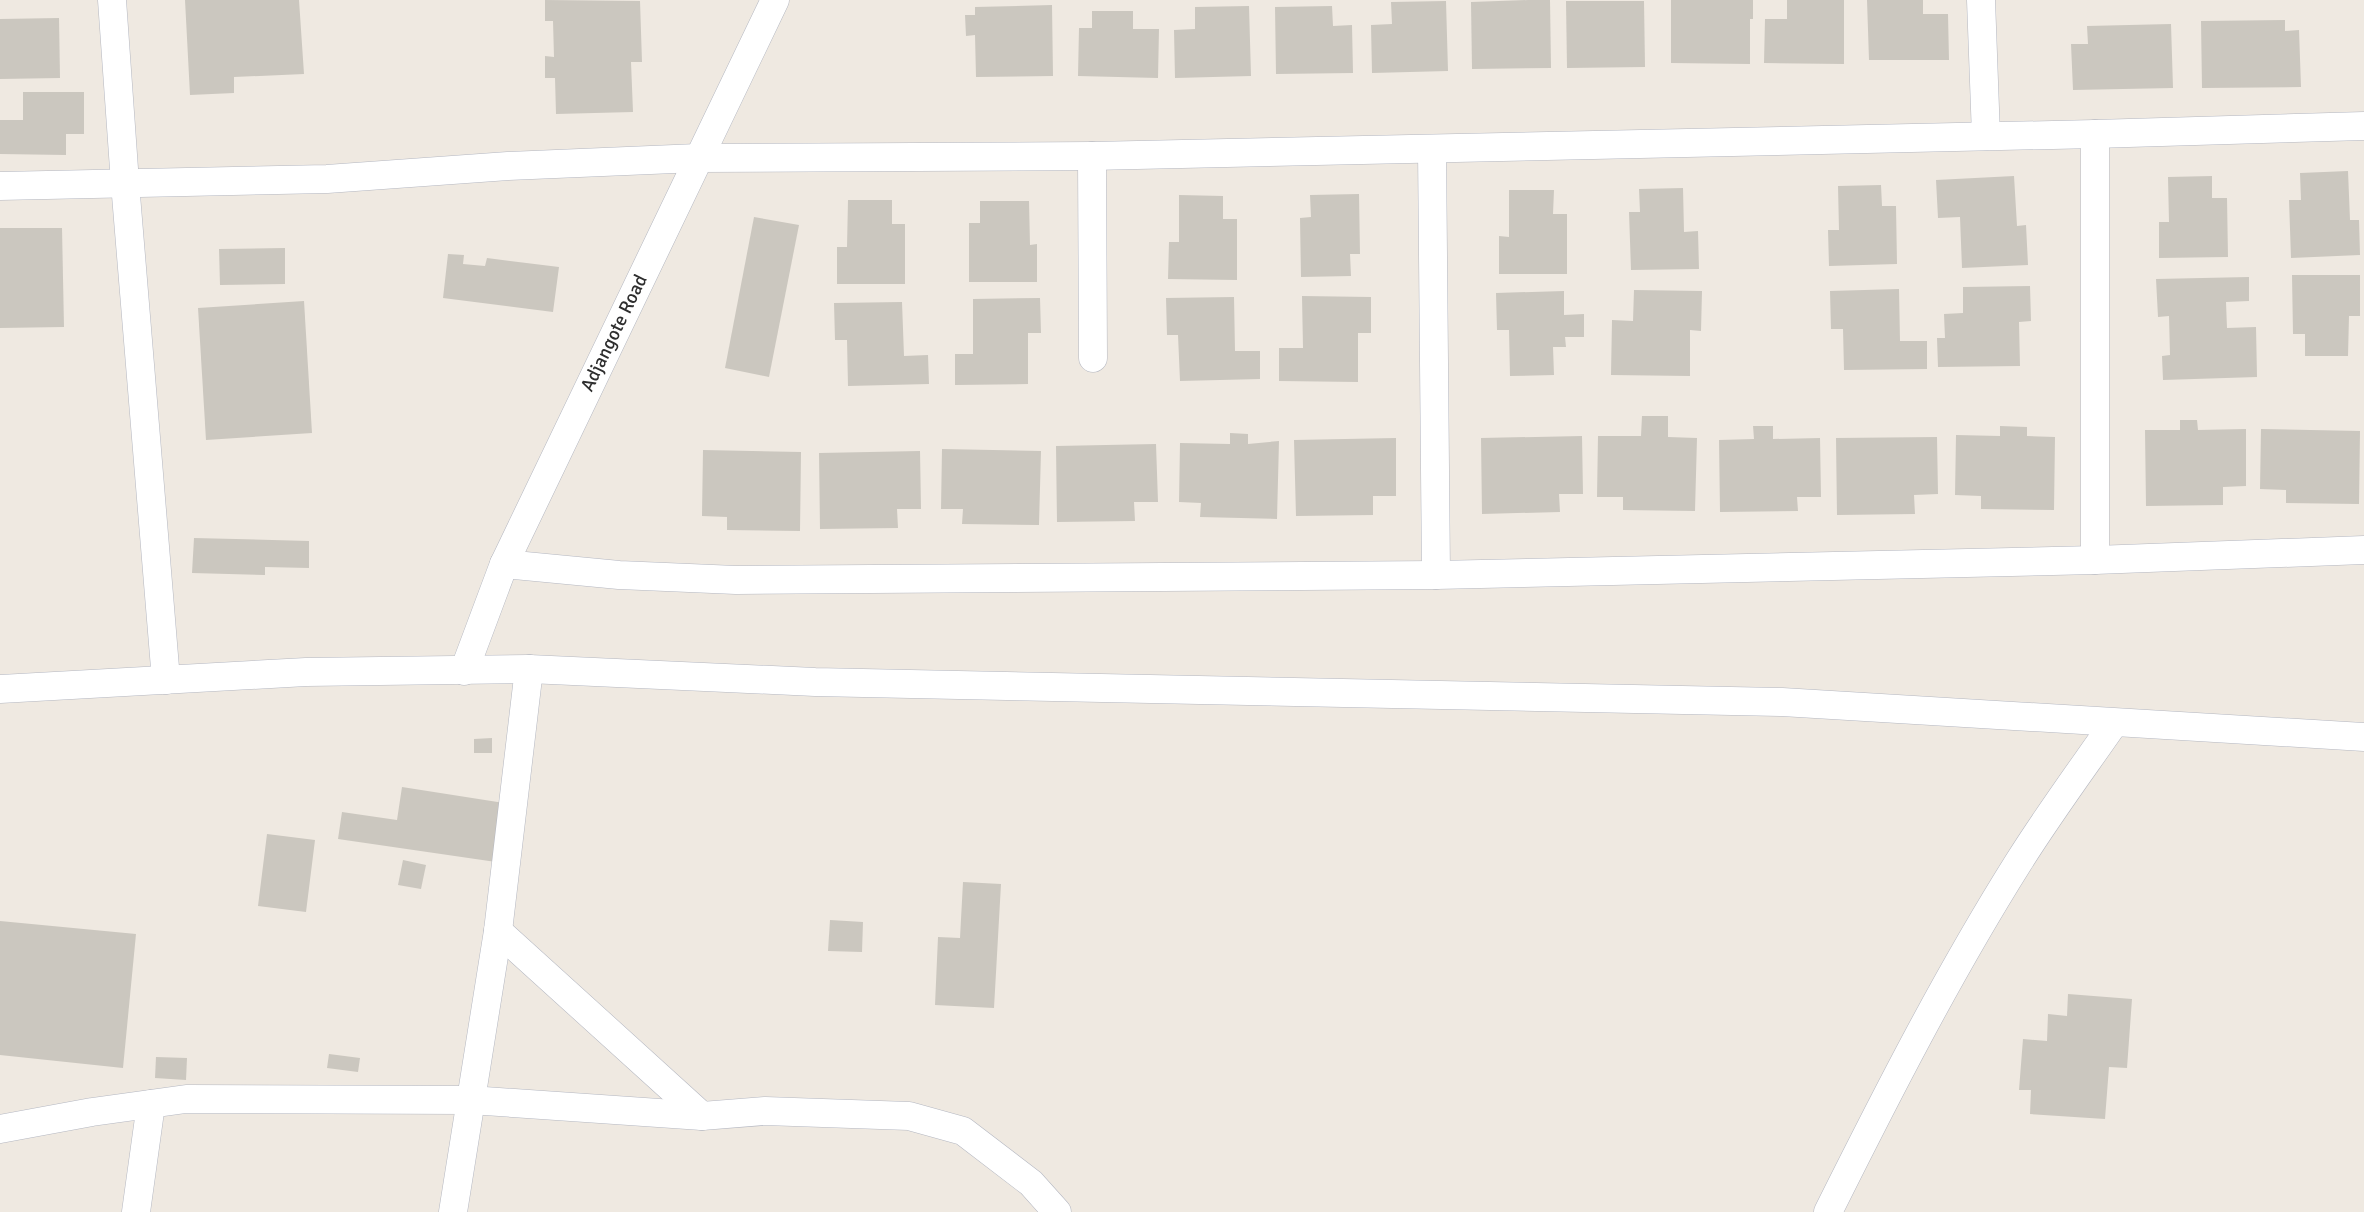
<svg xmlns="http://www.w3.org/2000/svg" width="2364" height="1212" font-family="Signika,sans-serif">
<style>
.building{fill:#cbc7bf}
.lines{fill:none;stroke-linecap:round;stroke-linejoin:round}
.street-casing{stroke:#b4b7c1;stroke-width:29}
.secondary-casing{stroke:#b4b7c1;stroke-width:29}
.street{stroke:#fff;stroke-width:28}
.secondary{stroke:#fff;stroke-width:28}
.labels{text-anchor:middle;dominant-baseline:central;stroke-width:5;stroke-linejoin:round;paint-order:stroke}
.street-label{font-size:19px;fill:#2e2e2e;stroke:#fff}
</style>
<rect width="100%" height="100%" fill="#efe9e1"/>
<g class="building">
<polygon points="185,0 299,0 304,74 234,77 234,93 190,95"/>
<polygon points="545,0 640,1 642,62 631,62 633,112 556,114 555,78 545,78 545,56 554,57 553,21 545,21"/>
<polygon points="1528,0 1550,0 1551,68 1472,69 1471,2"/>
<polygon points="1671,0 1753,0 1753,19 1750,19 1750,64 1671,63"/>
<polygon points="1787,0 1844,0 1844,64 1764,63 1765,19 1787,19"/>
<polygon points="1867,0 1923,0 1923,14 1948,14 1949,60 1869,60"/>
<polygon points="1446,1 1448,71 1372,73 1371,25 1392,24 1391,2"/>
<polygon points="1566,1 1644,1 1645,67 1567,68"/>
<polygon points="1052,5 1053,76 976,77 975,35 966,36 965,15 975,15 975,7"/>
<polygon points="1249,6 1251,76 1175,78 1174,30 1195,29 1195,7"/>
<polygon points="1332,6 1333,26 1352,25 1353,73 1276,74 1275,7"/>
<polygon points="1092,11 1133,11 1133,29 1159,29 1158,78 1078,76 1079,28 1092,28"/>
<polygon points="59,18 60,78 0,79 0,19"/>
<polygon points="2285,20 2285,31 2299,30 2301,87 2202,88 2201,21"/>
<polygon points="2171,24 2173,88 2073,90 2071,44 2088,44 2087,26"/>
<polygon points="23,92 84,92 84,134 66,134 66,155 0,154 0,120 23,120"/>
<polygon points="2348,171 2350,220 2359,220 2360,255 2291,258 2289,200 2301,200 2300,173"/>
<polygon points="2014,176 2017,226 2026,225 2028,265 1962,268 1960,217 1938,218 1936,180"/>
<polygon points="2212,176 2212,198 2227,198 2228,257 2159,258 2159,222 2169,222 2168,177"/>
<polygon points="1881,185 1882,206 1896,206 1897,264 1829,266 1828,230 1839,230 1838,186"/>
<polygon points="1683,188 1684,232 1698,231 1699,269 1631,270 1629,212 1640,212 1639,189"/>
<polygon points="1509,190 1554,190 1553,214 1567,214 1567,274 1499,274 1499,236 1509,237"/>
<polygon points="1359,194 1360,254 1350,254 1351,276 1301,277 1300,218 1311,217 1310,195"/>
<polygon points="1179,195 1223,196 1223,219 1237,219 1237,280 1168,279 1169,242 1179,242"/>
<polygon points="848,200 892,200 892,224 905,224 905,284 837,284 837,247 847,247"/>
<polygon points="980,201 1029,201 1030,245 1037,244 1037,282 969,282 969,223 980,223"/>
<polygon points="754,217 799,225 769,377 725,368"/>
<polygon points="0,228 62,228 64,327 0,328"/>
<polygon points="285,248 285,284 220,285 219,249"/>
<polygon points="448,254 464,255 463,264 485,266 487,258 559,267 553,312 443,298"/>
<polygon points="2292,275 2360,275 2360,316 2349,316 2348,356 2305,356 2305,334 2293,334"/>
<polygon points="2249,277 2249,301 2226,302 2227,328 2256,327 2257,377 2163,380 2162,356 2170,355 2169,316 2158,317 2156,279"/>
<polygon points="2030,286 2031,321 2019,322 2020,366 1938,367 1937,338 1945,338 1944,314 1963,313 1963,287"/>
<polygon points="1899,289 1900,341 1927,341 1927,369 1844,370 1843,329 1831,329 1830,291"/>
<polygon points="1634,290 1702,291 1701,331 1690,330 1690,376 1611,375 1612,320 1633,321"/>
<polygon points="1564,291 1564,315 1584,314 1584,337 1565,337 1566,347 1553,347 1554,375 1510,376 1509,330 1497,330 1496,293"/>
<polygon points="1302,296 1371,297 1371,333 1358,333 1358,382 1279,381 1279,348 1303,348"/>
<polygon points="1234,297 1235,351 1260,351 1260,379 1180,381 1178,335 1167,335 1166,298"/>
<polygon points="1040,298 1041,333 1028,333 1028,384 955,385 955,354 973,354 973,299"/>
<polygon points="304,301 312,433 206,440 198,308"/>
<polygon points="902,302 904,356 928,355 929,384 848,386 847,340 835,340 834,303"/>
<polygon points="1642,416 1668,416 1668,437 1697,438 1695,511 1623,510 1623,497 1597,497 1598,436 1641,436"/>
<polygon points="2180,420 2197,420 2198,430 2246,429 2246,486 2223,487 2223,505 2146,506 2145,430 2180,430"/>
<polygon points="1753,426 1773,426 1773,439 1820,438 1821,497 1797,497 1798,511 1720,512 1719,440 1754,439"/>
<polygon points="2000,426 2027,427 2027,436 2055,437 2054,510 1981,509 1981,496 1955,495 1956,435 2000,436"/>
<polygon points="2261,429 2360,431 2359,504 2286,503 2286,490 2260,489"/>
<polygon points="1230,433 1248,434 1248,444 1279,441 1277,519 1200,517 1201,503 1179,502 1180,443 1230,444"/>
<polygon points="1582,436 1583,494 1559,494 1560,512 1482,514 1481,438"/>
<polygon points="1937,437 1938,494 1914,495 1915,514 1837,515 1836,438"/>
<polygon points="1396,438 1396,496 1373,496 1373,515 1296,516 1294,440"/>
<polygon points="1156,444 1158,502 1134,502 1135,521 1057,522 1056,446"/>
<polygon points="942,449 1041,451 1039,525 962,524 963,509 941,509"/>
<polygon points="703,450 801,452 800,531 727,530 727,517 702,516"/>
<polygon points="920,451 921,509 897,509 898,528 820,529 819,453"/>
<polygon points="194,538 309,541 309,568 265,567 265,575 192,573"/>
<polygon points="492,738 492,753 474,753 474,739"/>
<polygon points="402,787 504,803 496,862 338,839 342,812 397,820"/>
<polygon points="267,834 315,840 306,912 258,906"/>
<polygon points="403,860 426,865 421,889 398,885"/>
<polygon points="963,882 1001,884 994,1008 935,1005 938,937 960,938"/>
<polygon points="830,920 863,922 862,952 828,951"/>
<polygon points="0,921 136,934 123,1068 0,1055"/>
<polygon points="2068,994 2132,999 2127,1068 2109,1067 2105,1119 2030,1114 2031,1090 2019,1090 2023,1039 2047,1041 2048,1014 2067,1016"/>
<polygon points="329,1054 360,1058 358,1072 327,1068"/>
<polygon points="156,1057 187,1058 186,1080 155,1078"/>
</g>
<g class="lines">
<defs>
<g id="street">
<polyline points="112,0 125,183 166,680"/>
<polyline points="1981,0 1986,136"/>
<polyline points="2095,134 2095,560"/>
<polyline points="1432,149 1436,575"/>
<polyline points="1092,156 1093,358"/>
<polyline points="0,186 327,179 508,166 698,158 1092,156 2095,134 2364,126"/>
<polyline points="504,564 619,575 736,580 1436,575 2095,560 2364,550"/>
<polyline points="498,931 702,1116"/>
<polyline points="0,1129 92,1112 186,1099 470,1100 702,1116 765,1111 909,1116 963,1131 1031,1183 1057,1212"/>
<polyline points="136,1212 151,1104"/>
<polyline points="453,1212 498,931 529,669"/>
<path d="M1828 1212C1887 1094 1947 976 2018 863 2048 815 2082 769 2114 723"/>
</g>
<g id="secondary">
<polyline points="464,671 504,564 775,0"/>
<polyline points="0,689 306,672 529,669 815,682 1782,702 2364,737"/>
</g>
</defs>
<use href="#street" class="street-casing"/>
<use href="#secondary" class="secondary-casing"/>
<use href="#street" class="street"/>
<use href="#secondary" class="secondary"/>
</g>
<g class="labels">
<g class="street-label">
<text transform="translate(614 333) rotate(-64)">Adjangote Road</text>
</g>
</g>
</svg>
